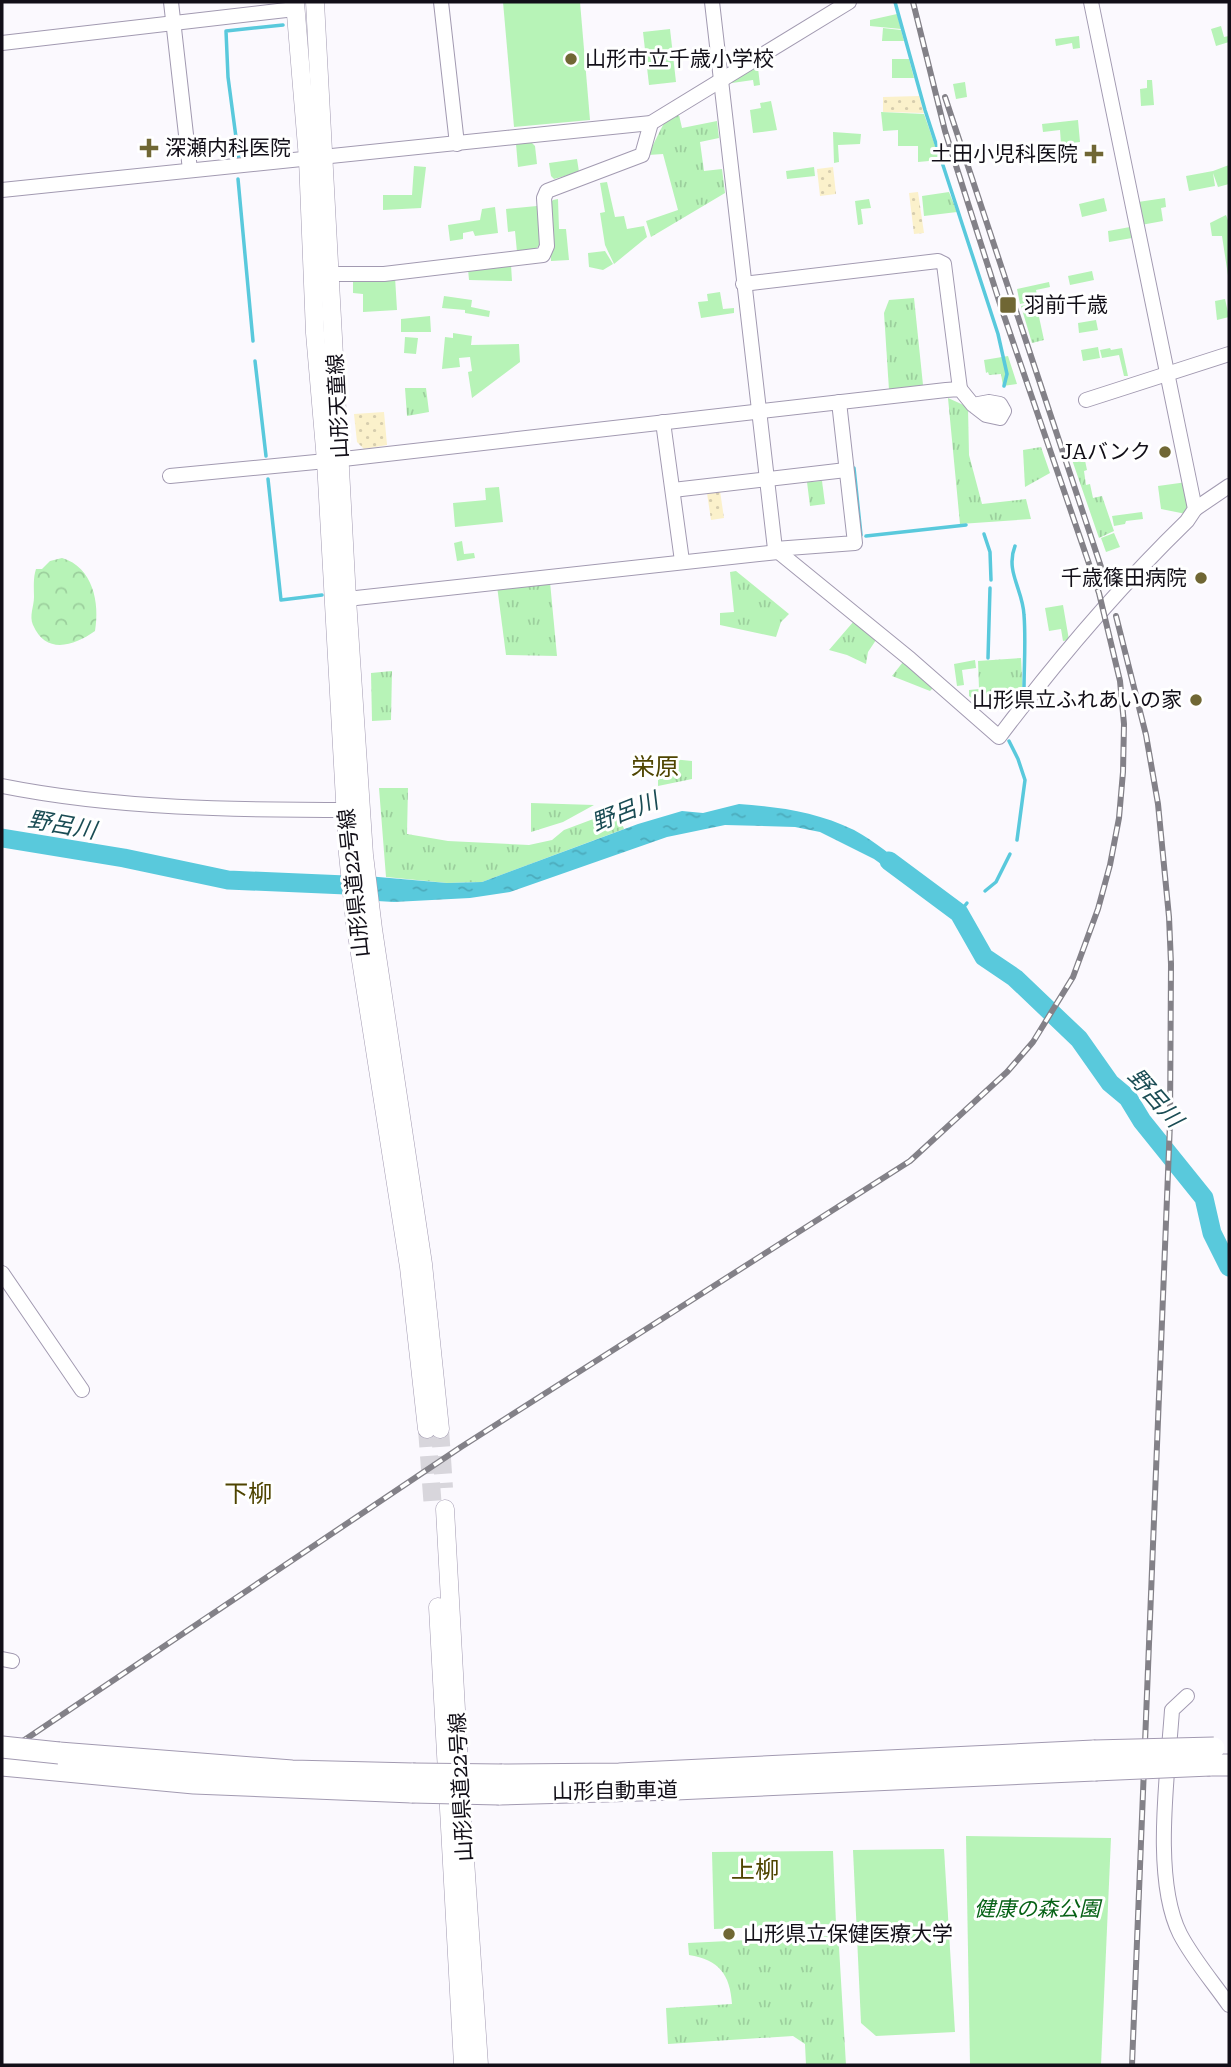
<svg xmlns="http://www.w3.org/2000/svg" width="1231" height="2067" font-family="'Roboto Serif','Noto Sans JP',serif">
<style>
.grass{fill:url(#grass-tufts)}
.forest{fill:url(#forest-crowns)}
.sand{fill:url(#sand-dots)}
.green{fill:#b7f3b7}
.water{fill:url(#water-ripples)}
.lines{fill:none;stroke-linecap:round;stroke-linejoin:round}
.stream{stroke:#59c9dc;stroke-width:3.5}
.river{stroke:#59c9dc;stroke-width:19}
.major-tunnel{stroke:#d8d6dc;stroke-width:18;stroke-dasharray:18 9;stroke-linecap:butt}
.minor-casing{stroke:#a29ab1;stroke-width:16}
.major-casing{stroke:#a29ab1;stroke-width:19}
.highway-casing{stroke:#a29ab1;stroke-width:23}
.minor{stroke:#fff;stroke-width:14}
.major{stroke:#fff;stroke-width:18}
.highway{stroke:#fff;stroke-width:21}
.rail-casing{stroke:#838188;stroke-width:6}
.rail{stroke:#fff;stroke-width:3.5;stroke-dasharray:10;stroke-linecap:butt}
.highway-bridge-casing{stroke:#a29ab1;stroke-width:23;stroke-linecap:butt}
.highway-bridge{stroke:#fff;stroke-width:21}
.poi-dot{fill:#706734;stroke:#fff;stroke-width:2.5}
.labels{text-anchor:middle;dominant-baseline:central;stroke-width:6;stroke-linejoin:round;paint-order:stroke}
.poi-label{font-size:21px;fill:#120f18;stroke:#fff;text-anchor:start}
.street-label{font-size:21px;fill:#120f18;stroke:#fff}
.park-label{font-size:21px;font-style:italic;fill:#076216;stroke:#fff}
.water-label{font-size:23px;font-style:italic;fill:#1a4c54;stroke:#fff}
.quarter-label{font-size:24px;fill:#4f4501;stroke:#fff}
</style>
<defs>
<pattern id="grass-tufts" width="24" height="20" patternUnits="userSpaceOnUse" patternTransform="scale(1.75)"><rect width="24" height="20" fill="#b7f3b7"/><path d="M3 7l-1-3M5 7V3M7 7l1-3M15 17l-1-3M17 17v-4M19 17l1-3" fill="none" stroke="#9ccf9d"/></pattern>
<pattern id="forest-crowns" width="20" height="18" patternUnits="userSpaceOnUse" patternTransform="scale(1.75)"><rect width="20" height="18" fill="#b7f3b7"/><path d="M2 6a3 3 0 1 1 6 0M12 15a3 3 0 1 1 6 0" fill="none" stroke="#9ccf9d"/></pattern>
<pattern id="sand-dots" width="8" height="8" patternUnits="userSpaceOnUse" patternTransform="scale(1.75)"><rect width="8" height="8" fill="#fbf1cb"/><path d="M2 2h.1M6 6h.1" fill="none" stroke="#d6cdae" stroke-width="1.8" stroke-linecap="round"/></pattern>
<pattern id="water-ripples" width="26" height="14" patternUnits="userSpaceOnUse" patternTransform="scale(1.75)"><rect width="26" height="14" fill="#59c9dc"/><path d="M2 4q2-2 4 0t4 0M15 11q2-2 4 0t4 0" fill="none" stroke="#4cabbc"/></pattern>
</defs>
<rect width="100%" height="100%" fill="#fbf9fe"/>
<g class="grass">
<polygon points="679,115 682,128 717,121 719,138 700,142 704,171 722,169 725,193 651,237 646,221 678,210 663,154 648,155 664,123"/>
<polygon points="949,192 957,212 924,216 922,196"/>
<polygon points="914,298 923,385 889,390 884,313 889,300"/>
<polygon points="1036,303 1044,340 1032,343 1021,306"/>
<polygon points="1008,356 1017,384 1003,386 1001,374 989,375 988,372 986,373 984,360"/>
<polygon points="405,388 426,388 429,412 407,416"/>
<polygon points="948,398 968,407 969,455 982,504 1026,499 1031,519 960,524"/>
<polygon points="1082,446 1087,470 1084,471 1086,485 1090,484 1093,498 1102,496 1114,531 1099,538 1069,451"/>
<polygon points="1041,447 1050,473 1025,487 1023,450"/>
<polygon points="822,481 825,504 810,506 807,482"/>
<polygon points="736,571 789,614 781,622 776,637 720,625 720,613 734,612 730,572"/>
<polygon points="550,582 557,656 506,655 497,586"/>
<polygon points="854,621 876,640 868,652 866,664 847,655 829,650"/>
<polygon points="1021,658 1023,695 1018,701 1000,688 985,708 969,696 969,690 979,689 978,661"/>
<polygon points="903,662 934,687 930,691 892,676"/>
<polygon points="392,671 391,720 372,721 371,673"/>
<polygon points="672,759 692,761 692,779 658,786 658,760"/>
<polygon points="379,788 408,788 407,834 448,841 529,845 552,840 564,830 612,812 618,813 624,829 482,882 447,883 386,877"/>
<polygon points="531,803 594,805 563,822 531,832"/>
<path d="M830 1936 839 1947 846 2065H806L805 2044 793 2036 668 2044 666 2008 732 2004C730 1974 719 1960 689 1955L688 1943Z"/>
</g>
<path class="forest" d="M62 558C93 567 100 603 95 631 74 646 46 655 33 625 29 616 34 606 34 597 34 587 33 578 36 569H42L50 561Z"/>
<g class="sand">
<polygon points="919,96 924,113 883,112 883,97"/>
<polygon points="833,167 836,194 820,196 817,169"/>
<polygon points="918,192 924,233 914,234 909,193"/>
<polygon points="384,412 387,445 364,449 357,442 354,414"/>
<polygon points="720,491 724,518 711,520 707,493"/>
</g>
<g class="green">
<polygon points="503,2 580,2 590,120 514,127"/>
<polygon points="897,14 901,29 870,26 870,20"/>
<polygon points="1221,26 1224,37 1229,36 1229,42 1216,46 1211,29"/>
<polygon points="883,28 901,30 904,41 882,41"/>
<polygon points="670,29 676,82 649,85 643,32"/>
<polygon points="1079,36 1080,48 1073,49 1072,43 1056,46 1055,39"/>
<polygon points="892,59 909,59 914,78 892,78"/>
<polygon points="754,66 758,68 760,85 754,86 753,80 732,83 732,80"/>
<polygon points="1147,80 1152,80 1154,105 1141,106 1140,89 1147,88"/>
<polygon points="965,82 967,97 956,99 953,84"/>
<polygon points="771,101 777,130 753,133 750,110 761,108 760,103"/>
<polygon points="881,112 924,114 940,160 918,162 918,146 898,146 898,130 883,131"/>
<polygon points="1078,120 1080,142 1061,144 1060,130 1043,132 1042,124"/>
<polygon points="833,132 861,134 860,144 838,145 839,162 834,163"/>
<polygon points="531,142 535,146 537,164 518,167 516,144"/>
<polygon points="577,159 579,172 554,179 551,176 549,163"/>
<polygon points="1229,165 1229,184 1218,187 1213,173 1215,186 1189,191 1186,176 1213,171"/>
<polygon points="414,166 426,167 421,208 383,210 383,195 412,195"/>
<polygon points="814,167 815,176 787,179 786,171"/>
<polygon points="607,182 615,217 624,216 627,229 644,226 647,237 614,264 605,245 600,213 605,212 600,183"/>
<polygon points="1104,198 1107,211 1082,217 1079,204"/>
<polygon points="1165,198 1166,207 1161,208 1163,221 1141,225 1138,202"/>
<polygon points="558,199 559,229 566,229 569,260 551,261 549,204 553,200"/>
<polygon points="869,199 871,208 861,209 863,224 858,225 855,201"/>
<polygon points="537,206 541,243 534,251 517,252 515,231 508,232 506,209"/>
<polygon points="495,207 498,233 475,236 473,231 463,233 463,239 450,241 448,225 480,220 482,209"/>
<polygon points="1226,215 1229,223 1229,282 1222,236 1212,236 1210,223"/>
<polygon points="1130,227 1132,238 1109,242 1108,231"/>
<polygon points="605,251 613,264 603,270 589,267 588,253"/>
<polygon points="511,265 512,281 469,280 468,269"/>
<polygon points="1092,271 1094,280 1070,285 1068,276"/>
<polygon points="395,277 397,310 363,312 363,294 353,293 353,279"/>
<polygon points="1049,282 1050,287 1036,290 1038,300 1020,304 1017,289"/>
<polygon points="720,292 723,309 734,308 734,313 701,318 698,302 708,301 707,294"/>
<polygon points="444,296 472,300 471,307 490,311 489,317 465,313 465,310 442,308"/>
<polygon points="1225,299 1229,317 1217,320 1215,301"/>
<polygon points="430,316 431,332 401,332 401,319"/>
<polygon points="1096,320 1098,330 1079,333 1078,323"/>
<polygon points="453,333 472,336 471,345 519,344 520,362 472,398 468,372 472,371 470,357 459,358 460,367 442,369 445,337 453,338"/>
<polygon points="405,337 418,338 416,354 404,353"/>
<polygon points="1098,347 1100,358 1083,361 1081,350"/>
<polygon points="1110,348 1111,350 1122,348 1128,376 1124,376 1119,355 1102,358 1100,350"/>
<polygon points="1187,482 1190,502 1186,514 1161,509 1158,486"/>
<polygon points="499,487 503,522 455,527 453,503 486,500 485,488"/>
<polygon points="1142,512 1143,519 1126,521 1125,524 1114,526 1112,516"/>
<polygon points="1114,533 1120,547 1106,552 1101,538"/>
<polygon points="462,541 464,554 474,553 475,558 457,561 454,543"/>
<polygon points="1063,605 1069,640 1063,641 1061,629 1049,631 1045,608"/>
<polygon points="975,660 976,668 962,670 964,685 957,686 954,664"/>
<polygon points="966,1836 1111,1838 1101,2065 970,2065"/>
<polygon points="944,1849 955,2032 876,2036 861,2023 853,1850"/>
<polygon points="833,1851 836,1924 714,1929 712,1852"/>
</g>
<path class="water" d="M739 804C780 807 817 812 854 830 875 841 894 858 912 871L902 879 874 859 820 832 795 827 725 825 667 837 510 892 470 898 394 902 343 899 344 874 447 883 482 882 638 824 682 811 703 813Z"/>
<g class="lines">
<g class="stream">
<polyline points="895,2 925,110 998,334 1007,374 1004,386"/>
<polyline points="239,160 228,77 226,31 283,25"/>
<polyline points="238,179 253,341"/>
<polyline points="255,361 266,456"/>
<polyline points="854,468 861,535"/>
<polyline points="268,479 281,600 322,595"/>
<polyline points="984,534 990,552 991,580"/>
<polyline points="866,536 966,525"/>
<path d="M1015 546C1005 571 1023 590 1024 615 1026 640 1024 666 1024 691"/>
<polyline points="988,658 990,588"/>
<polyline points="1009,741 1018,759 1025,780 1017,840"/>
<polyline points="985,891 996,882 1010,854"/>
<polyline points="959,913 967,903"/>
</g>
<g class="river">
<polyline points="2,838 124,858 228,880 369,886"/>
<polyline points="889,861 959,913 984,957 1015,978 1079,1039 1110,1083 1128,1098 1142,1121 1204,1198 1212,1233 1229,1267"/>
</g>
<g class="major-tunnel">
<polyline points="427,1429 433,1509"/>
<polyline points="440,1429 444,1488"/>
</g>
<defs>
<g id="minor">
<polyline points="171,2 190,170"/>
<polyline points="441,2 457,144"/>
<path d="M712 2 775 549 910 659 999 737C1057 660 1118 588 1187 521L1195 509 1091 2"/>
<polyline points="2,43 295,9"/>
<polyline points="2,190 651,123 849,2"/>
<polyline points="331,274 384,274 543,255 547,246 544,198 547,191 642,155 651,123"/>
<polyline points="743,284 938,261 944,264 960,389"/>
<polyline points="1086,400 1229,354"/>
<polyline points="663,422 682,561"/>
<polyline points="170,476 326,461 946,390 960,389 973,405 989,402 1000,404 1004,411 1000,418 986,415 973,405"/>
<polyline points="673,490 846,470"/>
<polyline points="1195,509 1229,486"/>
<polyline points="775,549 855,543 839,402"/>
<polyline points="347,599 778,552"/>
<path d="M2 786C117 809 236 810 353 810"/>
<polyline points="2,1273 82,1390"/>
<polyline points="2,1659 12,1661"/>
<path d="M1187 1696 1172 1710C1168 1772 1152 1878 1180 1934 1193 1959 1213 1982 1229 2005"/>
</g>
<g id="major">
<polyline points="295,2 308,159 315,333 326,461 348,854 355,922 409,1267 427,1429"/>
<polyline points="315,2 347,599 364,855 373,929 423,1264 440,1429"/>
<polyline points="445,1509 461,1801 479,2065"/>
<polyline points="438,1607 463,2065"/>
</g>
<g id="highway">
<polyline points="59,1753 292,1771 413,1774"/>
<polyline points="2,1765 194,1783 412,1792"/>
<polyline points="1210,1765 1229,1765"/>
<polyline points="502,1775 619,1774 1094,1751"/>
<polyline points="499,1794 676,1789 1095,1770"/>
</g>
</defs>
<use href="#minor" class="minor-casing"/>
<use href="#major" class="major-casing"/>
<use href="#highway" class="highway-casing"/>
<use href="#minor" class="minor"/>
<use href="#major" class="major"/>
<use href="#highway" class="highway"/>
<defs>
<g id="rail">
<polyline points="945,97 1104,576"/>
<polyline points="1116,616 1146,735 1158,804 1169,917 1171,964 1170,1123 1132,2065"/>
<polyline points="2,1755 461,1447 910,1161 1007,1072 1033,1042 1073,977 1098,909 1110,865 1119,818 1123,772 1124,724 1120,681 1099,593 1001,307 945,131 913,2"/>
</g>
</defs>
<use href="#rail" class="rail-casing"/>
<use href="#rail" class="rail"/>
<defs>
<g id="highway-bridge">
<polyline points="2,1747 59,1753"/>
<polyline points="1094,1751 1214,1748"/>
<polyline points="1095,1770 1210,1765"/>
<polyline points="413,1774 502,1775"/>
<polyline points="412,1792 499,1794"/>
</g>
</defs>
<use href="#highway-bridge" class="highway-bridge-casing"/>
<use href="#highway-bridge" class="highway-bridge"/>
</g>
<g class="poi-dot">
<circle cx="571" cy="59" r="7"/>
<path d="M145.5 137.5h7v7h7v7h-7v7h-7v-7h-7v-7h7z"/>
<path d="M1090.5 143.5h7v7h7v7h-7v7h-7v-7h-7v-7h7z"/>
<rect x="999" y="296" width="18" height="18" rx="3.5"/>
<circle cx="1165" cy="452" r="7"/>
<circle cx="1201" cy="578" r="7"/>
<circle cx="1196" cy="700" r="7"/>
<circle cx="729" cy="1934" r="7"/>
</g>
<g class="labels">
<g class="poi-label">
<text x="585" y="59">山形市立千歳小学校</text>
<text x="165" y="148">深瀬内科医院</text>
<text x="1078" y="154" text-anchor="end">土田小児科医院</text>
<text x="1024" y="305">羽前千歳</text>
<text x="1151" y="452" text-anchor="end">JAバンク</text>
<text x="1187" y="578" text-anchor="end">千歳篠田病院</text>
<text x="1182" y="700" text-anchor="end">山形県立ふれあいの家</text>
<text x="743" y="1934">山形県立保健医療大学</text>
</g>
<g class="street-label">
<text transform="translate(338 406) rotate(-93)">山形天童線</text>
<text transform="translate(354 883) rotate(-96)">山形県道22号線</text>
<text transform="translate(461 1787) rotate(-93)">山形県道22号線</text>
<text transform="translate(615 1791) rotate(-1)">山形自動車道</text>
</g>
<g class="park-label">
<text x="1037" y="1909">健康の森公園</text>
</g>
<g class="water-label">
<text transform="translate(625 812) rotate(-21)">野呂川</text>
<text transform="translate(62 825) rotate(10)">野呂川</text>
<text transform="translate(1155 1098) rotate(49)">野呂川</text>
</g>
<g class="quarter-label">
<text x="655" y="767">栄原</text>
<text x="248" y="1494">下柳</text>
<text x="755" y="1870">上柳</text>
</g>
</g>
<rect width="1231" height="2067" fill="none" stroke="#120f18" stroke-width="7"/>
</svg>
